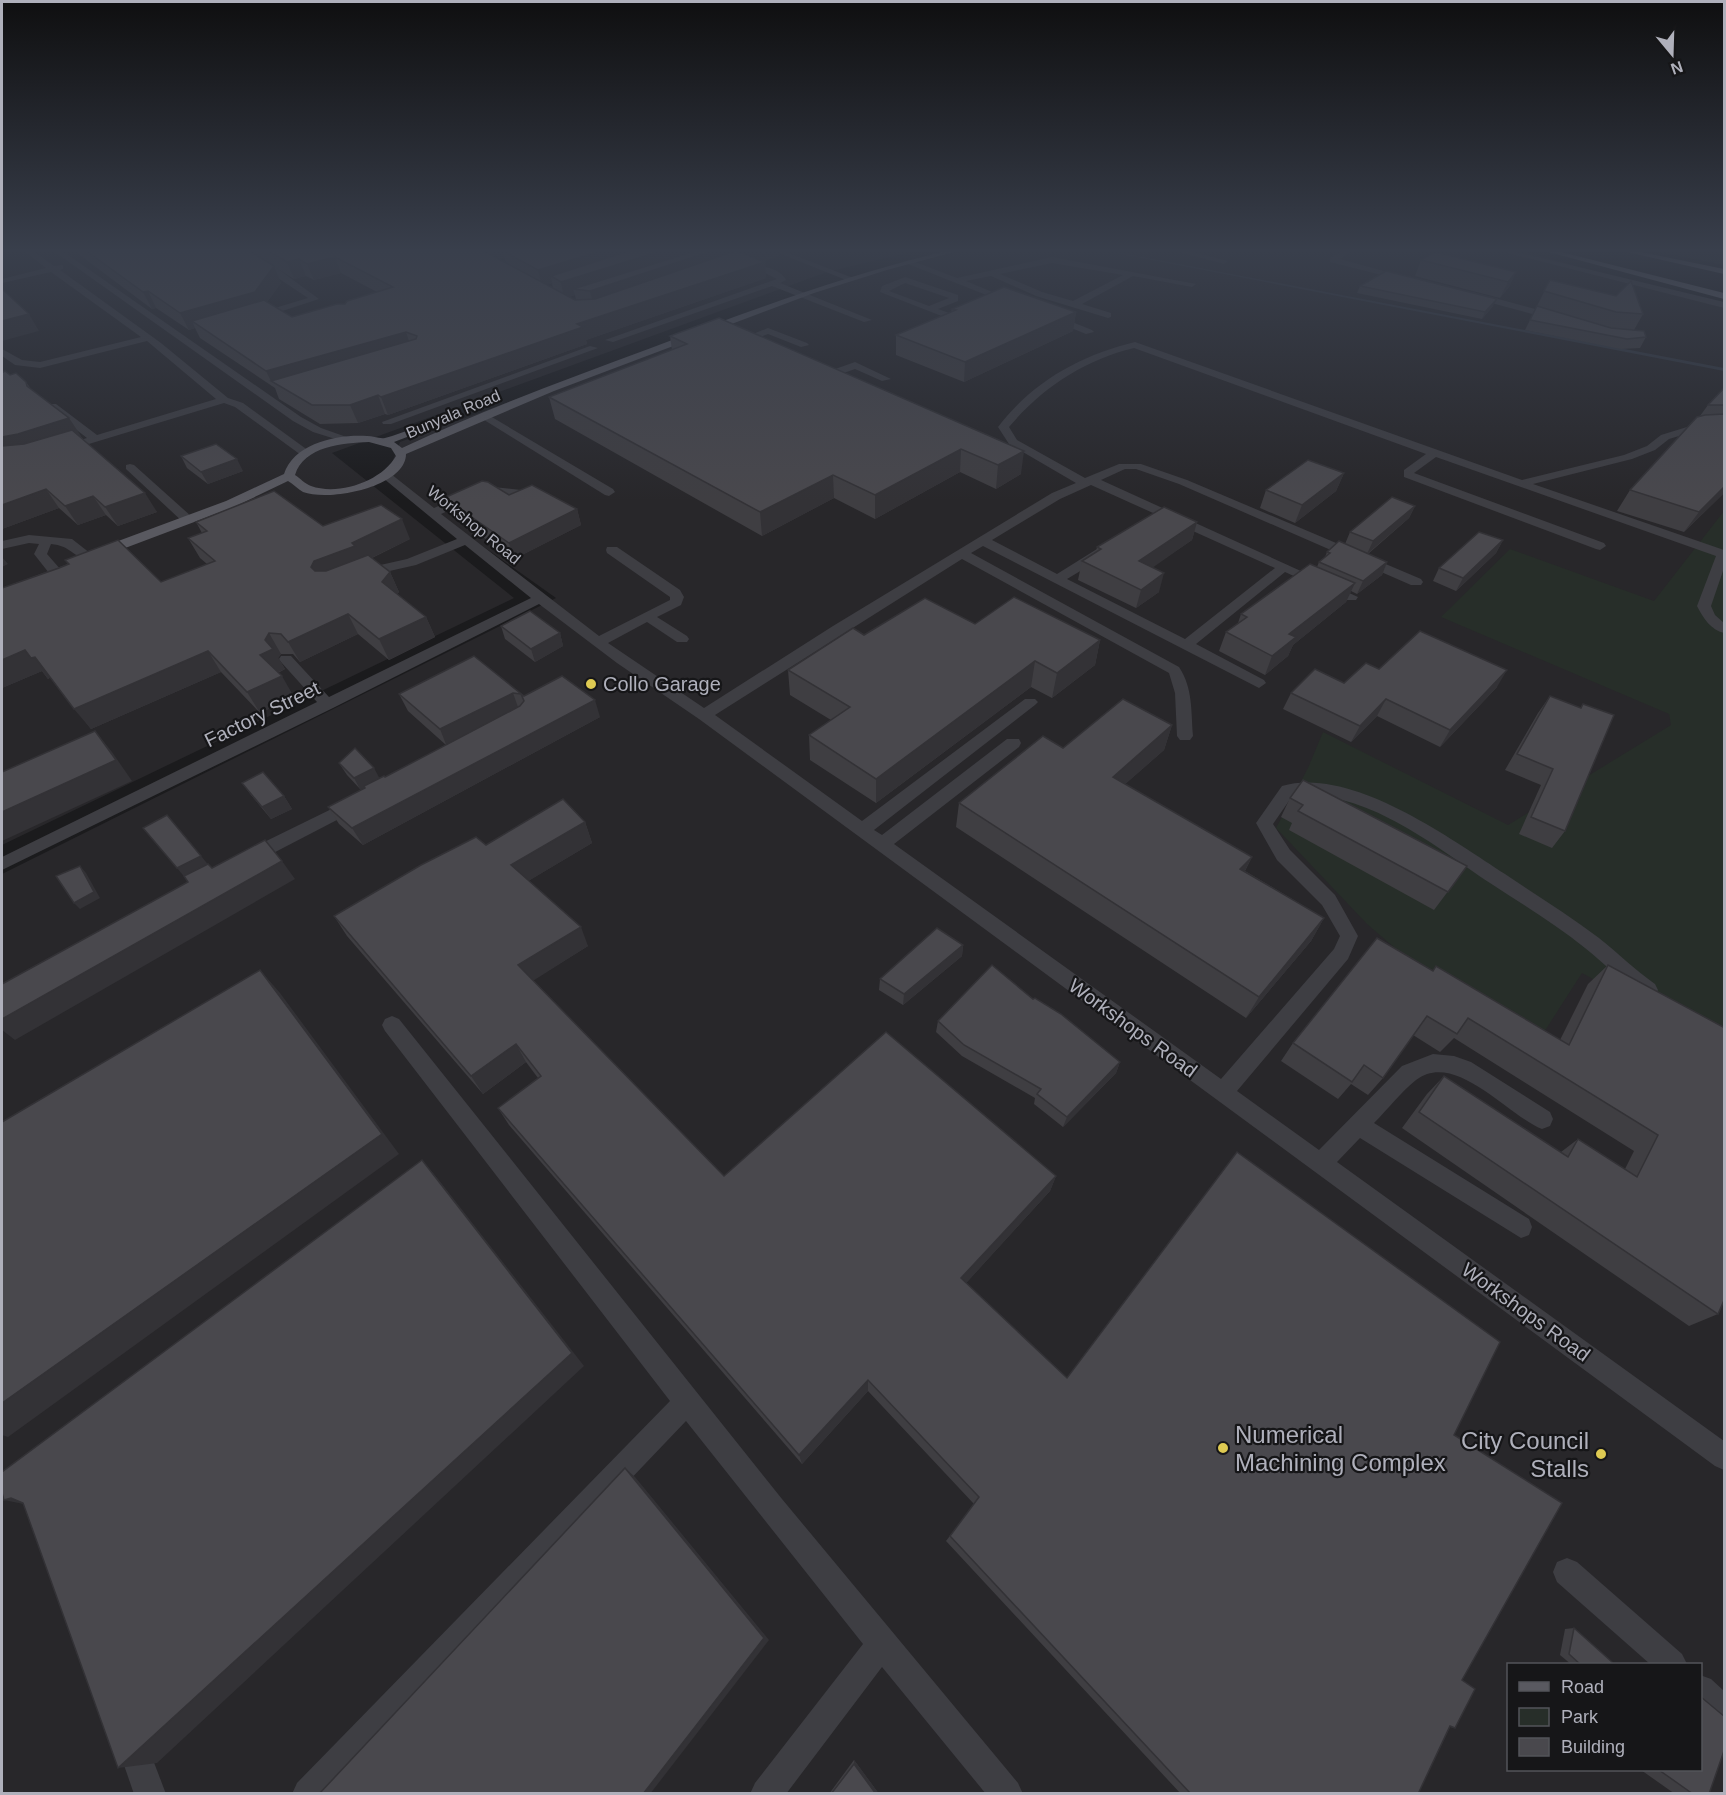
<svg xmlns="http://www.w3.org/2000/svg" width="1726" height="1795" font-family="Helvetica,sans-serif">
<style>
.built{fill:#28272a;fill-rule:evenodd}
.green{fill:#272e29}
.lines{fill:none;stroke-linecap:round;stroke-linejoin:round}
.stream{fill:#343942;fill-rule:evenodd}
.minor{fill:#3e3e43;fill-rule:evenodd}
.major{fill:#595960;fill-rule:evenodd}
.highway{fill:#696a72;fill-rule:evenodd}
.wall{fill:#3f3e42;fill-rule:evenodd}
.shaded-wall{fill:#333236}
.building{fill:#49484d;stroke:#333236;stroke-width:1.5}
.poi-dot{fill:#deca52;stroke:#161618;stroke-width:2}
.labels{text-anchor:middle;dominant-baseline:central;stroke-width:4.5;stroke-linejoin:round;paint-order:stroke}
.far-street-label{font-size:16px;fill:#afb0bb;stroke:#161618}
.poi-label{font-size:20px;fill:#afb0bb;stroke:#161618;text-anchor:start}
.street-label{font-size:20px;fill:#afb0bb;stroke:#161618}
.near-poi-label{font-size:24px;fill:#afb0bb;stroke:#161618;text-anchor:start}
</style>
<rect width="100%" height="100%" fill="#1b1b1d"/>
<g class="built">
<polygon points="2,250 919,250 827,272 332,453 514,598 2,845"/>
<path d="M967 250H1519L1724 308V1793L2 1794V874L556 598 386 478 400 442 826 285ZM1508 1664H1700V1770H1508Z"/>
</g>
<g class="green">
<polygon points="1650,250 1724,250 1724,265"/>
<polygon points="1724,511 1724,1051 1582,973 1539,1040 1410,961 1367,924 1276,828 1308,768 1323,732 1508,825 1671,725 1669,714 1441,617 1510,549 1654,601"/>
</g>
<g class="lines">
<polygon class="stream" points="1100,250 1106,250 1724,368 1724,371"/>
<g class="minor">
<polygon points="23,250 32,250 54,266 63,265 63,269 60,270 161,343 228,398 243,403 309,451 309,455 301,455 235,407 224,403 69,450 61,450 61,446 87,438 48,408 48,404 56,404 97,435 216,399 147,341 40,368 15,365 2,356 2,349 22,360 40,362 141,337 51,272 2,283 2,279 46,268"/>
<polygon points="52,250 61,250 301,417 321,428 355,440 349,443 345,442 313,432 293,421"/>
<polygon points="236,250 245,250 274,266 319,299 261,318 255,318 255,314 308,298"/>
<polygon points="771,250 781,250 853,278 846,280"/>
<polygon points="1172,250 1185,250 1228,261 1224,264"/>
<polygon points="1344,250 1353,250 1340,259 1409,278 1405,281 1330,262 1330,258"/>
<polygon points="1496,250 1508,250 1724,302 1724,308"/>
<path d="M1052 257 1196 284 1192 287 1133 276 1082 304 1111 313V317L1108 318 1036 296 991 276 966 281 1016 302 1009 304 903 262 910 260 957 278ZM1052 263 1123 275 1073 301 1042 292 1000 274Z"/>
<path d="M761 267C769 266 783 272 786 280L780 283 872 320 864 322 772 286 613 342 605 340 777 279 761 271Z"/>
<path d="M905 277 958 295V301L938 309 963 318V322H957L880 292 882 286ZM905 283 949 298 929 306 889 291Z"/>
<polygon points="1472,292 1561,316 1563,318 1558,321 1469,297 1469,293"/>
<polygon points="1052,314 1092,330 1094,332 1086,334 1049,319 1049,315"/>
<polygon points="768,328 807,343 809,345 801,347 768,334 743,343 738,340"/>
<path d="M1135 342 1522 480 1624 455 1647 446 1661 435 1687 427 1724 426V432H1692L1669 439 1655 450 1632 459 1533 484 1724 550V568L1711 606 1715 615 1724 623V633C1711 630 1703 618 1697 606L1716 556 1436 457 1414 473 1604 543 1606 546 1600 550 1596 549 1404 477V470L1426 454 1134 348C1084 360 1042 388 1009 427L1017 440 1085 478 1119 464H1141L1187 480 1421 579 1423 582 1421 585H1411L1179 484 1136 469H1125L1101 480 1358 597 1356 600H1346L1285 572 1196 644 1264 680 1266 683 1259 688 983 546 971 553 1179 667C1193 688 1191 711 1193 736L1190 740H1180L1177 736 1175 693 1169 673 962 559 715 715 862 821 1025 699H1035L1038 702 1035 705 874 830 882 835 1007 739H1019L1021 743 1019 747 894 844 1221 1079 1334 949 1340 936 1322 905 1277 860 1256 823 1282 786C1351 766 1449 838 1505 874 1536 895 1569 915 1599 938 1618 953 1635 970 1655 984L1658 990 1655 996 1648 998 1641 996C1621 981 1604 963 1585 948 1555 924 1522 904 1490 883 1432 844 1367 790 1293 795L1273 824 1290 850 1335 895 1358 936 1348 959 1237 1091 1319 1150 1402 1066 1433 1054 1454 1056 1471 1062 1550 1112 1553 1119 1550 1126 1542 1129C1507 1115 1455 1050 1416 1080 1401 1092 1388 1109 1374 1123L1529 1219 1532 1227 1529 1235 1521 1238 1360 1138 1337 1162 1724 1441V1470L1715 1466 699 719 617 663 539 604 333 708 2 870V857L317 702 281 662 279 659 281 656H291L329 697 531 598 465 545 416 565 363 577 358 576 356 573 358 570 407 559 457 539 383 478V474H391L434 508 484 486 530 491 532 494 526 498 486 494 441 514 599 636 670 600V597L607 553 606 550 607 547H617L680 590 684 597 681 605 657 617 687 636 689 639 687 642H677L647 622 608 643 704 708 833 626 1052 493 1076 483 1009 444 998 427C1032 382 1081 355 1135 342ZM1091 485 1275 568 1185 639 1067 579 1107 555 1108 552 1107 549H1097L1057 574 992 540 1060 499Z"/>
<polygon points="590,346 598,348 391,424 383,424 382,422"/>
<polygon points="855,362 891,379 882,381 855,369 824,380 812,374 817,371 824,373"/>
<polygon points="485,413 613,489 615,492 609,496 605,495 481,418 481,414"/>
<polygon points="130,464 134,465 192,517 192,523 184,523 126,469 126,465"/>
<path d="M29 535 72 539 95 557 89 561C72 556 71 546 51 544L47 554 61 570 54 574 49 573 34 554 39 544 29 543 2 549V541Z"/>
<polygon points="354,798 360,800 362,804 360,808 256,862 250,864 244,862 241,857 244,852"/>
<polygon points="392,1016 399,1019 782,1499 1018,1783 1023,1794 986,1794 882,1667 786,1794 750,1794 755,1783 863,1644 686,1421 330,1794 292,1794 297,1783 670,1401 385,1031 382,1025 385,1019"/>
<polygon points="1567,1558 1577,1562 1682,1654 1687,1664 1650,1664 1557,1582 1553,1572 1557,1562"/>
<polygon points="1700,1675 1711,1679 1724,1691 1724,1726 1713,1722 1700,1710"/>
<polygon points="131,1727 142,1731 166,1794 134,1794 116,1742 120,1731"/>
</g>
<path class="major" d="M950 250H962L887 270 814 293 554 391 406 454C406 487 329 502 303 492 298 489 293 484 288 481L234 507 104 556 99 557 93 553 94 550 226 501 284 474C294 443 338 434 367 436 373 436 379 439 385 438 404 433 423 424 442 418H450L451 420 394 442 402 448C483 410 567 379 651 348 751 310 846 275 950 250ZM369 442 391 448 396 456C382 481 339 496 311 486 305 484 300 478 295 475 304 446 343 443 369 442Z"/>
<g class="highway">
<polygon points="1541,250 1553,250 1724,293 1724,299"/>
<polygon points="1618,250 1631,250 1724,269 1724,274"/>
</g>
</g>
<g class="wall">
<path d="M73 250H725V254L730 252 725 250H779V256L763 261 765 262 766 278 586 340 587 344 388 415 385 414 358 423 320 424 279 399 275 388 200 338 195 328 189 330 156 308 152 309ZM248 250 294 279 306 276 314 280 341 273 377 292 345 304 292 317 267 302 281 283ZM504 257 506 262 499 259ZM552 283 553 289 547 285ZM575 295 576 300 569 297Z"/>
<polygon points="1421,260 1516,272 1509,287 1500,298 1415,276"/>
<polygon points="1550,280 1643,314 1634,330 1646,337 1640,348 1621,349 1525,330"/>
<polygon points="1360,286 1493,306 1482,319 1357,293"/>
<polygon points="952,309 1076,312 1073,331 964,382 896,355 896,335 951,312"/>
<polygon points="719,318 1021,474 996,489 960,472 875,519 834,498 762,536 555,419 549,397 672,350 670,336"/>
<polygon points="2,373 10,375 26,382 31,389 69,418 80,436 157,512 118,526 106,515 78,525 59,508 2,529"/>
<polygon points="1725,387 1725,492 1684,532 1617,511 1630,490 1700,416 1708,405"/>
<polygon points="181,456 243,471 208,484 187,468"/>
<polygon points="1344,473 1336,491 1295,523 1260,508 1266,490"/>
<polygon points="444,498 577,509 581,525 514,559 449,513"/>
<polygon points="1415,506 1409,518 1368,554 1387,562 1382,575 1357,594 1351,591 1346,602 1293,645 1288,656 1265,675 1219,651 1226,632 1238,623 1241,614 1317,567 1319,562 1325,557 1327,552 1345,544 1350,532"/>
<polygon points="196,522 323,526 410,539 372,558 390,572 399,592 397,594 426,617 435,637 389,660 358,634 300,662 293,654 281,654 278,658 285,669 278,673 294,697 260,713 221,672 91,729 51,677 48,679 42,671 2,688 2,588 68,564 65,560 161,582 207,564 200,558 188,538 202,533"/>
<polygon points="1197,522 1192,540 1152,567 1159,592 1136,608 1078,580 1082,561 1096,552 1097,547"/>
<polygon points="1503,540 1496,553 1456,591 1433,581 1439,568"/>
<polygon points="975,624 1100,640 1095,665 1052,698 1031,687 876,803 810,760 809,735 831,720 790,695 788,670"/>
<polygon points="501,626 560,633 563,646 535,662 505,639"/>
<polygon points="474,656 524,696 600,717 363,845 339,824 328,807 361,790 347,775 339,763 380,778 385,777 446,745 408,711 399,694"/>
<polygon points="1379,669 1497,687 1440,747 1377,716 1351,742 1283,709 1291,693 1344,683"/>
<polygon points="1550,696 1580,708 1583,704 1565,831 1552,848 1519,834 1541,785 1505,770 1538,713"/>
<polygon points="1172,725 1164,750 1125,784 1252,857 1245,871 1324,918 1311,941 1246,1018 956,827 959,803 1063,748"/>
<polygon points="242,783 284,796 292,809 271,819 251,795"/>
<polygon points="1290,798 1467,866 1434,910 1289,830 1292,823 1281,817"/>
<polygon points="585,822 592,843 528,881 588,946 533,980 724,1176 1056,1176 1050,1191 966,1283 1067,1378 1454,1435 1462,1680 1455,1728 1450,1727 1418,1794 1181,1794 946,1541 974,1504 868,1391 802,1464 509,1125 498,1108 538,1078 526,1062 483,1094 347,936 334,916 486,845"/>
<polygon points="963,945 962,956 903,1005 879,990 880,979"/>
<polygon points="1608,965 1718,1314 1689,1326 1402,1128 1427,1094 1444,1076 1561,1152 1578,1139 1625,1169 1634,1151 1454,1038 1440,1052 1413,1035 1383,1078 1368,1095 1351,1084 1338,1099 1281,1061 1293,1043 1433,971 1560,1040 1588,984"/>
<polygon points="1033,999 1120,1062 1116,1073 1063,1127 1034,1104 1035,1098 962,1056 936,1032 938,1021"/>
<polygon points="1574,1628 1612,1665 1572,1665 1560,1655 1565,1629"/>
<polygon points="854,1760 879,1794 829,1794"/>
<polygon points="1641,1770 1701,1770 1709,1794 1675,1794"/>
</g>
<g class="shaded-wall">
<polygon points="492,250 535,250 503,251 504,257 494,260"/>
<polygon points="604,250 657,250 551,276 552,283 542,287 538,270"/>
<polygon points="664,250 707,250 573,289 575,295 564,299 561,282"/>
<polygon points="715,250 725,250 726,262 594,307 590,291"/>
<polygon points="749,250 779,250 779,256 741,268 740,252"/>
<polygon points="335,257 341,273 314,280 307,264"/>
<polygon points="299,259 306,276 294,279 287,262"/>
<polygon points="765,262 766,278 586,340 587,344 388,415 381,397 577,324"/>
<polygon points="274,266 281,283 262,309 192,321 195,328 189,330 180,313"/>
<polygon points="1516,272 1509,287 1500,298 1508,282"/>
<polygon points="148,291 156,308 152,309 143,292"/>
<polygon points="1497,299 1493,306 1482,319 1485,312"/>
<polygon points="1076,312 1073,331 964,382 965,362"/>
<polygon points="29,314 39,331 2,341 2,321"/>
<polygon points="406,332 412,350 271,381 275,389 266,371"/>
<polygon points="378,395 385,414 358,423 350,405"/>
<polygon points="69,418 81,436 31,453 2,458 2,437"/>
<polygon points="961,449 960,472 875,519 875,495"/>
<polygon points="1024,451 1021,474 996,489 998,465"/>
<polygon points="237,459 243,471 208,484 201,472"/>
<polygon points="1344,473 1336,491 1295,523 1302,505"/>
<polygon points="833,475 834,498 762,536 760,512"/>
<polygon points="1725,486 1725,492 1684,532 1699,512"/>
<polygon points="46,489 59,508 2,529 2,505"/>
<polygon points="145,493 157,512 118,526 105,507"/>
<polygon points="93,496 106,515 78,525 65,506"/>
<polygon points="1415,506 1409,518 1367,554 1373,541"/>
<polygon points="577,509 581,525 514,559 509,543"/>
<polygon points="402,519 410,539 324,581 311,567 314,561"/>
<polygon points="1197,522 1192,540 1135,580 1139,561"/>
<polygon points="1503,540 1496,553 1456,591 1463,578"/>
<polygon points="2,557 8,564 2,567"/>
<polygon points="1387,562 1382,575 1357,594 1363,581"/>
<polygon points="390,572 399,592 391,602 382,582"/>
<polygon points="1164,573 1159,592 1136,608 1141,590"/>
<polygon points="1355,583 1346,602 1293,645 1288,656 1265,675 1272,656 1289,634"/>
<polygon points="348,614 358,634 300,662 288,642"/>
<polygon points="426,617 435,637 389,660 379,639"/>
<polygon points="269,633 281,654 278,658 285,669 272,675 260,655 265,640"/>
<polygon points="560,633 563,646 535,662 531,649"/>
<polygon points="1100,640 1095,665 1052,698 1057,673"/>
<polygon points="25,650 35,657 52,677 48,679 42,671 2,688 2,660"/>
<polygon points="208,651 221,672 91,729 74,709"/>
<polygon points="1035,661 1031,687 876,803 876,779"/>
<polygon points="1507,670 1497,687 1440,747 1450,730"/>
<polygon points="282,676 294,697 260,713 247,692"/>
<polygon points="513,693 519,710 447,747 440,729"/>
<polygon points="1386,699 1377,716 1351,742 1360,726"/>
<polygon points="595,700 600,717 363,845 352,828"/>
<polygon points="1172,725 1164,750 1106,801 1113,777"/>
<polygon points="95,731 112,752 132,781 2,841 2,812"/>
<polygon points="374,768 381,781 364,786 365,789 361,791 354,778"/>
<polygon points="284,796 292,809 271,819 262,807"/>
<polygon points="585,822 592,843 520,886 511,865"/>
<polygon points="201,856 211,868 187,880 177,868"/>
<polygon points="1252,857 1240,880 1240,869"/>
<polygon points="282,861 295,879 15,1040 2,1030 2,1019"/>
<polygon points="80,866 86,873 100,898 80,909 74,903"/>
<polygon points="1324,918 1311,941 1246,1018 1259,997"/>
<polygon points="581,927 588,946 528,984 518,965"/>
<polygon points="963,945 962,956 903,1005 904,994"/>
<polygon points="260,970 280,993 399,1154 8,1437 2,1435 2,1403"/>
<polygon points="516,1044 526,1062 483,1094 471,1076"/>
<polygon points="1120,1062 1116,1073 1063,1127 1067,1117"/>
<polygon points="422,1160 438,1179 584,1366 157,1763 118,1768"/>
<polygon points="1056,1176 1050,1191 958,1292 961,1278"/>
<polygon points="868,1380 868,1391 802,1464 799,1455"/>
<polygon points="625,1468 635,1477 769,1640 650,1794 643,1794"/>
<polygon points="11,1498 43,1508 4,1500"/>
<polygon points="854,1760 879,1794 876,1794 854,1764"/>
</g>
<g class="building">
<polygon points="85,250 248,250 274,266 255,292 180,313 148,291 143,292"/>
<polygon points="267,250 482,250 575,300 595,299 738,250 749,250 740,252 765,262 577,324 583,327 381,397 378,395 350,405 312,405 271,381 416,339 417,336 406,332 266,371 192,321 264,300 292,317 337,304 345,304 347,301 393,287 335,257 307,264 299,259 287,262"/>
<polygon points="507,250 604,250 538,270 503,251"/>
<polygon points="632,250 664,250 561,282 551,276"/>
<polygon points="698,250 715,250 590,291 573,289"/>
<polygon points="1435,252 1516,272 1508,282 1421,260"/>
<polygon points="1386,271 1497,299 1485,312 1360,286"/>
<polygon points="1550,280 1616,296 1631,281 1643,314 1616,312 1544,291"/>
<polygon points="1004,287 1076,312 965,362 896,335 956,310 952,309"/>
<polygon points="2,289 29,314 2,321"/>
<polygon points="1537,306 1611,328 1644,331 1646,337 1627,339 1530,320"/>
<polygon points="719,318 1024,451 998,465 961,449 875,495 833,475 760,512 549,397 687,344 670,336"/>
<polygon points="5,371 10,375 16,373 26,382 27,386 69,418 18,434 2,437 2,373"/>
<polygon points="1725,387 1725,405 1708,405"/>
<polygon points="1725,414 1725,486 1699,512 1630,490 1697,417 1705,415"/>
<polygon points="72,430 145,493 105,507 93,496 65,506 46,489 2,505 2,446 24,444"/>
<polygon points="216,444 237,459 201,472 181,456"/>
<polygon points="1308,460 1344,473 1302,505 1266,490"/>
<polygon points="482,481 488,482 509,495 532,485 577,509 509,543 444,498"/>
<polygon points="274,491 323,526 381,505 402,519 352,543 355,546 314,561 311,567 315,571 326,571 368,555 390,572 382,582 426,617 379,639 348,614 288,642 281,634 269,633 265,640 273,649 260,655 282,676 247,692 208,651 74,709 35,657 31,658 25,650 2,660 2,588 59,568 69,564 65,560 118,540 161,582 215,561 188,538 207,531 196,522"/>
<polygon points="1392,497 1415,506 1373,541 1350,532"/>
<polygon points="1164,507 1197,522 1139,561 1164,573 1141,590 1082,561 1101,549 1097,547"/>
<polygon points="1479,532 1503,540 1463,578 1439,568"/>
<polygon points="1339,541 1387,562 1363,581 1319,562 1330,553 1327,552"/>
<polygon points="1310,564 1355,583 1289,634 1296,637 1272,656 1226,632 1247,617 1241,614"/>
<polygon points="1014,597 1100,640 1057,673 1035,661 876,779 809,735 850,707 788,670 853,628 864,635 925,598 975,624"/>
<polygon points="530,611 560,633 531,649 501,626"/>
<polygon points="1420,631 1507,670 1450,730 1386,699 1360,726 1291,693 1315,669 1344,683 1366,663 1379,669"/>
<polygon points="474,656 524,696 562,676 595,700 352,828 328,807 365,788 364,786 384,776 385,777 520,706 524,701 521,694 513,693 440,729 399,694"/>
<polygon points="1550,696 1581,708 1583,704 1614,715 1565,831 1531,817 1553,769 1517,754"/>
<polygon points="1123,699 1172,725 1113,777 1252,857 1240,869 1324,918 1259,997 959,803 1043,736 1063,748"/>
<polygon points="95,731 116,760 2,812 2,772"/>
<polygon points="355,748 374,768 354,778 339,763"/>
<polygon points="263,772 284,796 262,807 242,783"/>
<polygon points="1303,780 1467,866 1448,892 1298,811 1303,805 1290,798"/>
<polygon points="563,799 585,822 511,865 581,927 518,965 724,1176 886,1032 1056,1176 961,1278 1067,1378 1237,1152 1500,1342 1454,1435 1562,1503 1462,1680 1475,1689 1455,1728 1450,1726 1418,1794 1191,1794 950,1536 979,1497 868,1380 799,1455 498,1108 541,1076 516,1044 471,1076 334,916 421,865 476,837 486,845"/>
<polygon points="167,815 201,856 177,868 143,828"/>
<polygon points="265,840 282,861 2,1019 2,984 188,882 184,876 208,864 212,868"/>
<polygon points="80,866 94,892 74,903 56,876"/>
<polygon points="937,928 963,945 904,994 880,979"/>
<polygon points="1377,938 1433,971 1436,966 1569,1045 1608,965 1725,1028 1725,1298 1718,1314 1419,1112 1444,1076 1568,1157 1578,1139 1637,1177 1658,1135 1468,1018 1457,1034 1427,1016 1383,1078 1364,1065 1352,1082 1293,1043"/>
<polygon points="992,965 1033,999 1035,998 1061,1014 1120,1062 1067,1117 1037,1094 1041,1089 964,1045 938,1021"/>
<polygon points="260,970 382,1134 2,1403 2,1122"/>
<polygon points="422,1160 572,1353 118,1768 23,1503 11,1498 4,1500 2,1493 2,1472"/>
<polygon points="625,1468 764,1638 643,1794 319,1794"/>
<polygon points="1574,1628 1612,1662 1612,1665 1581,1665 1569,1654"/>
<polygon points="1701,1697 1725,1717 1725,1748 1709,1794 1693,1794 1659,1770 1701,1770"/>
<polygon points="854,1764 876,1794 831,1794"/>
</g>
<linearGradient id="sky" x2="0" y2="1"><stop stop-color="#0f0f10"/><stop offset="0.5" stop-color="#393f4c"/><stop offset="1" stop-color="#393f4c" stop-opacity="0"/></linearGradient>
<rect width="1726" height="501" fill="url(#sky)"/>
<g class="poi-dot">
<circle cx="591" cy="684" r="6"/>
<circle cx="1223" cy="1448" r="6"/>
<circle cx="1601" cy="1454" r="6"/>
</g>
<g class="labels">
<g class="far-street-label">
<text transform="translate(453 414) rotate(-23)">Bunyala Road</text>
<text transform="translate(474 525) rotate(39)">Workshop Road</text>
</g>
<g class="poi-label">
<text x="603" y="684">Collo Garage</text>
</g>
<g class="street-label">
<text transform="translate(262 714) rotate(-26)">Factory Street</text>
<text transform="translate(1133 1028) rotate(36)">Workshops Road</text>
<text transform="translate(1526 1312) rotate(36)">Workshops Road</text>
</g>
<g class="near-poi-label">
<text x="1235" y="1434">Numerical<tspan x="1235" dy="28">Machining Complex</tspan></text>
<text x="1589" y="1440" text-anchor="end">City Council<tspan x="1589" dy="28">Stalls</tspan></text>
</g>
</g>
<rect width="1726" height="1795" fill="none" stroke="#afb0bb" stroke-width="6"/>
<rect x="1507" y="1663" width="195" height="108" fill="#161618" stroke="#535459" stroke-width="1.5"/>
<rect x="1519" y="1682" width="30" height="9" fill="#595960" stroke="#535459" stroke-width="1.5"/>
<text x="1561" y="1693" font-size="18" fill="#afb0bb">Road</text>
<rect x="1519" y="1708" width="30" height="18" fill="#272e29" stroke="#535459" stroke-width="1.5"/>
<text x="1561" y="1723" font-size="18" fill="#afb0bb">Park</text>
<rect x="1519" y="1738" width="30" height="18" fill="#49484d" stroke="#535459" stroke-width="1.5"/>
<text x="1561" y="1753" font-size="18" fill="#afb0bb">Building</text>
<g transform="translate(1672 54) rotate(161)" stroke="#161618" stroke-width="4.5" paint-order="stroke">
<path d="M0-4.5L10 22L0 15L-10 22Z" fill="#afb0bb"/>
<text y="-9" font-size="16" font-weight="bold" text-anchor="middle" fill="#afb0bb">N</text>
</g>
</svg>
